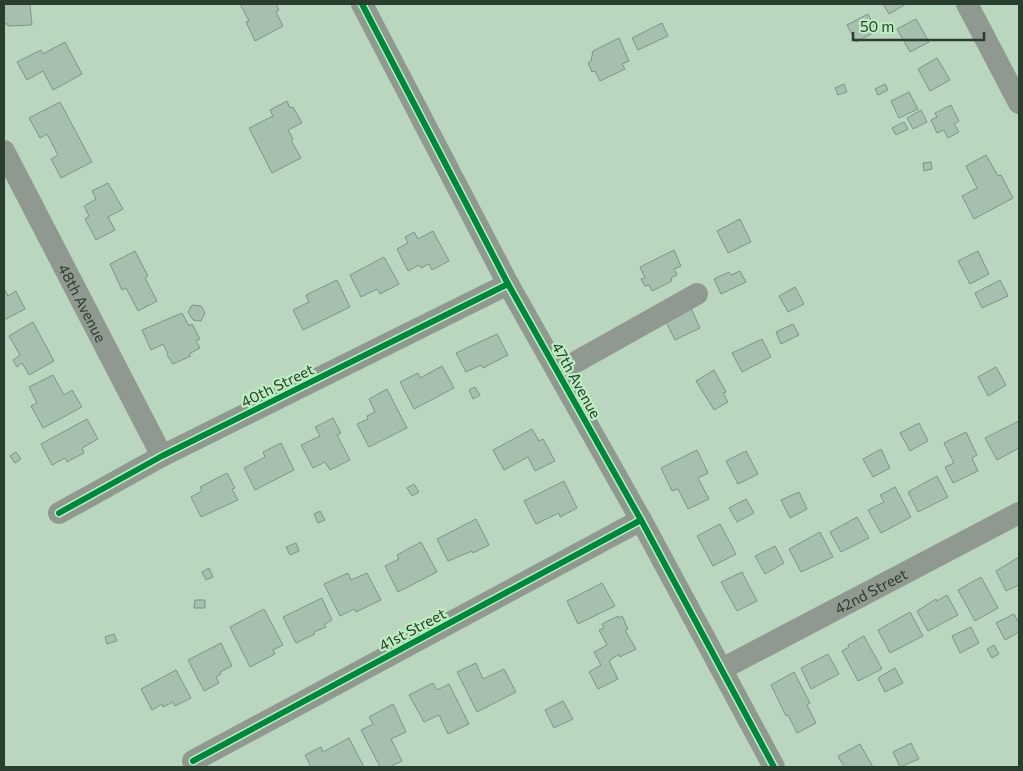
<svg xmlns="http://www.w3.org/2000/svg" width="1023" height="771" font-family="Commissioner,sans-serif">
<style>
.building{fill:#a6bfaf;stroke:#7c9686}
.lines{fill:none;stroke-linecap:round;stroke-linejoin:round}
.minor{stroke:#8f998f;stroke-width:22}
.cycleway-casing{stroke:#bdeec2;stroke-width:9}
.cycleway{stroke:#00873e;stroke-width:6}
.labels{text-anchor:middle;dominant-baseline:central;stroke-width:4.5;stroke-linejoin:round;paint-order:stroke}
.street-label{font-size:15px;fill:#2a3e2d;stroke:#bdeec2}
</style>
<rect width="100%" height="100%" fill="#bbd6be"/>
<g class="building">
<polygon points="4,4 30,4 32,25 8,26 8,24 4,24"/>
<polygon points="240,4 276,4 279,10 276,12 283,26 255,41 246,22 249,21"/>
<polygon points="883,4 906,4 889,14"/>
<polygon points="868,14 877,31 856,42 847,25"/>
<polygon points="916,19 929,42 910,52 897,29"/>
<polygon points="662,23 668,36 638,50 632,38"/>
<polygon points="619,38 629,61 622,64 625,69 600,81 595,71 592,72 588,63 591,61 593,51"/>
<polygon points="65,42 82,74 53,90 43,71 27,80 17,62 41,50 43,54"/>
<polygon points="937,58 950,80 930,91 918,69"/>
<polygon points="844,84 847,92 838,95 835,88"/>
<polygon points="885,84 888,90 878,95 875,89"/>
<polygon points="909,92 918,109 899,118 891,101"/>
<polygon points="287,101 290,108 293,107 302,123 288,130 293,139 291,140 301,158 272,173 249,128 273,116 270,110"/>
<polygon points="60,102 92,162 61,178 51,159 58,155 47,134 40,138 29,118"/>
<polygon points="951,105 959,121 954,124 959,132 948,138 944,130 937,133 931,120 937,117 935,113"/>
<polygon points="921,110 927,122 913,129 907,118"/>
<polygon points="904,122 908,129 896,135 892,128"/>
<polygon points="986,155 998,176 1001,175 1013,198 974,219 962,196 977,188 966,166"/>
<polygon points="931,162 932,169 924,171 923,163"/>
<polygon points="108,183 123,209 108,217 115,230 96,240 85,219 89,216 84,206 96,199 92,191"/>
<polygon points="740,219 751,242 728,253 717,231"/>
<polygon points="433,231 449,261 432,270 429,264 421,268 419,265 408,271 397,249 408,243 405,237 414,232 418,239"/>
<polygon points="674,250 681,266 674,269 677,275 671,278 672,281 652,291 649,285 645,286 641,279 645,278 640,267"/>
<polygon points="135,251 148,276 145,278 157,301 138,311 126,288 122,290 110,264"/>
<polygon points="978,251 989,274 970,284 958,261"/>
<polygon points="384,257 399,284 380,294 377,289 361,297 350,275"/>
<polygon points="740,271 746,282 721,294 714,279 729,272 731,275"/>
<polygon points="337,280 350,307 303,330 293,310 309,302 306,295"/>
<polygon points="1000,280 1008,296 982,308 975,293"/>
<polygon points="795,287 804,304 788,312 779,296"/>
<polygon points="4,288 8,296 16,291 25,309 4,320"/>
<polygon points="192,305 201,306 205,313 201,321 193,320 188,312"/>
<polygon points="691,308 700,328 675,340 665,320"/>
<polygon points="182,313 189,326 192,324 200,339 196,341 200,348 189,354 191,356 173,364 167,355 168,354 163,344 151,350 142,330"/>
<polygon points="33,322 54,361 29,375 22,363 17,367 13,360 20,355 9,336"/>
<polygon points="793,324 799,335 781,344 776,332"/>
<polygon points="497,334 508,355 483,368 481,365 466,372 456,353"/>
<polygon points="762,339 771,357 742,372 732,353"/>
<polygon points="442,366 454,388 414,409 400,382 418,373 420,378"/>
<polygon points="996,367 1006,385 988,396 978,377"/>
<polygon points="714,370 726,392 723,393 728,402 714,410 696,381"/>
<polygon points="53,375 64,395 72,390 82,407 43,428 31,406 37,403 29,387"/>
<polygon points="475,387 480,395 473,399 469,390"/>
<polygon points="387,389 407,428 369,447 357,424 368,419 367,416 375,412 369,399"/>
<polygon points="333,418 341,433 337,435 350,460 330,470 325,462 313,468 301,445 320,436 315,427"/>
<polygon points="87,419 98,439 82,448 84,453 67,462 65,458 52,465 41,444"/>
<polygon points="1019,421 1019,448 997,460 985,438"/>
<polygon points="919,423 928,441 910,451 900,433"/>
<polygon points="532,429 539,441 543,439 555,461 535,471 528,457 504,470 493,450"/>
<polygon points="966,432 977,455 972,458 978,471 953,483 945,467 954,463 944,443"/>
<polygon points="281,443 294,470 255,490 244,468 265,457 263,452"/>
<polygon points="881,449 890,468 873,477 863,459"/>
<polygon points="697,450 708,473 698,478 709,499 688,509 678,489 672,491 661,468"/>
<polygon points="746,451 758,474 738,484 726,461"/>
<polygon points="16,452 21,459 15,463 10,456"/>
<polygon points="227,473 235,488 232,489 238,500 201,517 191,497 202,491 200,487"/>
<polygon points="937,476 948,497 918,512 908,492"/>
<polygon points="564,481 577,508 560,517 559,513 536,524 524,501"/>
<polygon points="414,484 419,492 412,496 407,488"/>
<polygon points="895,487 911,517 881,533 868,510 884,502 880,495"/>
<polygon points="799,492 807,509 790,518 781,500"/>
<polygon points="746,499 754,513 737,522 729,508"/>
<polygon points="320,511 325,520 318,523 314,514"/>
<polygon points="857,517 869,538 841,552 830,532"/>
<polygon points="476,519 489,545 473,553 472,551 448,561 437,539"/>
<polygon points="720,524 736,554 713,566 697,536"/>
<polygon points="820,532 833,557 801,572 789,549"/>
<polygon points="421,542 437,572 398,592 385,566 399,559 397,555"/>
<polygon points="296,543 299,551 290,555 286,547"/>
<polygon points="775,546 784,563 765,574 755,556"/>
<polygon points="1019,557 1019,585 1006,591 996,571"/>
<polygon points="209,568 213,577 206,580 202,572"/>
<polygon points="742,572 757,601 737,611 721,582"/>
<polygon points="348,573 351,580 367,573 381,600 356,612 354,609 340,616 324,584"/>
<polygon points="981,577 998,608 975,621 958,590"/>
<polygon points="602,583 615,606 578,624 567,601"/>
<polygon points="947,595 958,615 928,631 917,611 936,599 937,601"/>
<polygon points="322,598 332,620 325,624 326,627 314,632 315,634 296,643 283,617"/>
<polygon points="195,600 205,600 205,608 194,608"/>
<polygon points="264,609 283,645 273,650 275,654 250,667 230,627"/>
<polygon points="910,612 923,636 890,653 878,630"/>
<polygon points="1014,614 1019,623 1019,632 1005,640 996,623"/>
<polygon points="618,616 619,618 622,616 628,629 625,630 636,649 620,657 619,654 609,661 618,679 598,689 589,672 601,665 594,652 607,645 599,630 604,628 602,624"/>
<polygon points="971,627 979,643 960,653 952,636"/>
<polygon points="114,634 117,641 107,644 105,637"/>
<polygon points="864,636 882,669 858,681 842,651 849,647 848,645"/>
<polygon points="221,643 232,666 220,672 221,674 216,677 219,683 204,691 188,660"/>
<polygon points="994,645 999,654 992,658 987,649"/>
<polygon points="828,654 839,674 811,689 801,668"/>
<polygon points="476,663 483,679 504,669 516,692 477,712 457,672"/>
<polygon points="895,668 903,683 885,692 878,678"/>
<polygon points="176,670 191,698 175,706 173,702 163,707 162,704 152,710 141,689"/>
<polygon points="794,672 810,703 807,705 816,723 797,733 788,715 786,716 771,685"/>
<polygon points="433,683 437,690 449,684 469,724 448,734 439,715 424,722 409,695"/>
<polygon points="563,701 573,719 554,728 545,710"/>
<polygon points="393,704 406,732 391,739 402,761 389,767 380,767 361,730 373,724 369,717"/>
<polygon points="349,738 364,767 311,767 305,755 321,747 323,752"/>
<polygon points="911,743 919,759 900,767 893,752"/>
<polygon points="860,744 873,767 844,767 838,756"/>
</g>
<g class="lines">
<g class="minor">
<polyline points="362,4 508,284 641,520 774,767"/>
<polyline points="967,4 1019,103"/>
<path id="s1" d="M4 151 162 456"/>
<polyline points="558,372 697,294"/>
<polyline points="59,513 162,456 508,284"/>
<path id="s2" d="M722 669 1019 513"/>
<polyline points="193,761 641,520"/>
</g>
<defs>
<g id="cycleway">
<polyline points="362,4 508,284 641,520 774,767"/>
<polyline points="59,513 162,456 508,284"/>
<polyline points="193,761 641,520"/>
</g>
</defs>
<use href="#cycleway" class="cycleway-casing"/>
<use href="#cycleway" class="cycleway"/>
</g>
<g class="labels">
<g class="street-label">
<text stroke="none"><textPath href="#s1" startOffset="171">48th Avenue</textPath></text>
<text transform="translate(577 380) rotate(61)">47th Avenue</text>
<text transform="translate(277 385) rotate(-26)">40th Street</text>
<text stroke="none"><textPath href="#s2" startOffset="168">42nd Street</textPath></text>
<text transform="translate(412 629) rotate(-28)">41st Street</text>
</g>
</g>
<rect width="1023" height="771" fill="none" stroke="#2a3e2d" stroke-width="10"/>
<path d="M853 32v8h131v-8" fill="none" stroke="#2a3e2d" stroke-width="2.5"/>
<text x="860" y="32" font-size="15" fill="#2a3e2d" stroke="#bdeec2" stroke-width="4" paint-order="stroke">50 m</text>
</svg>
